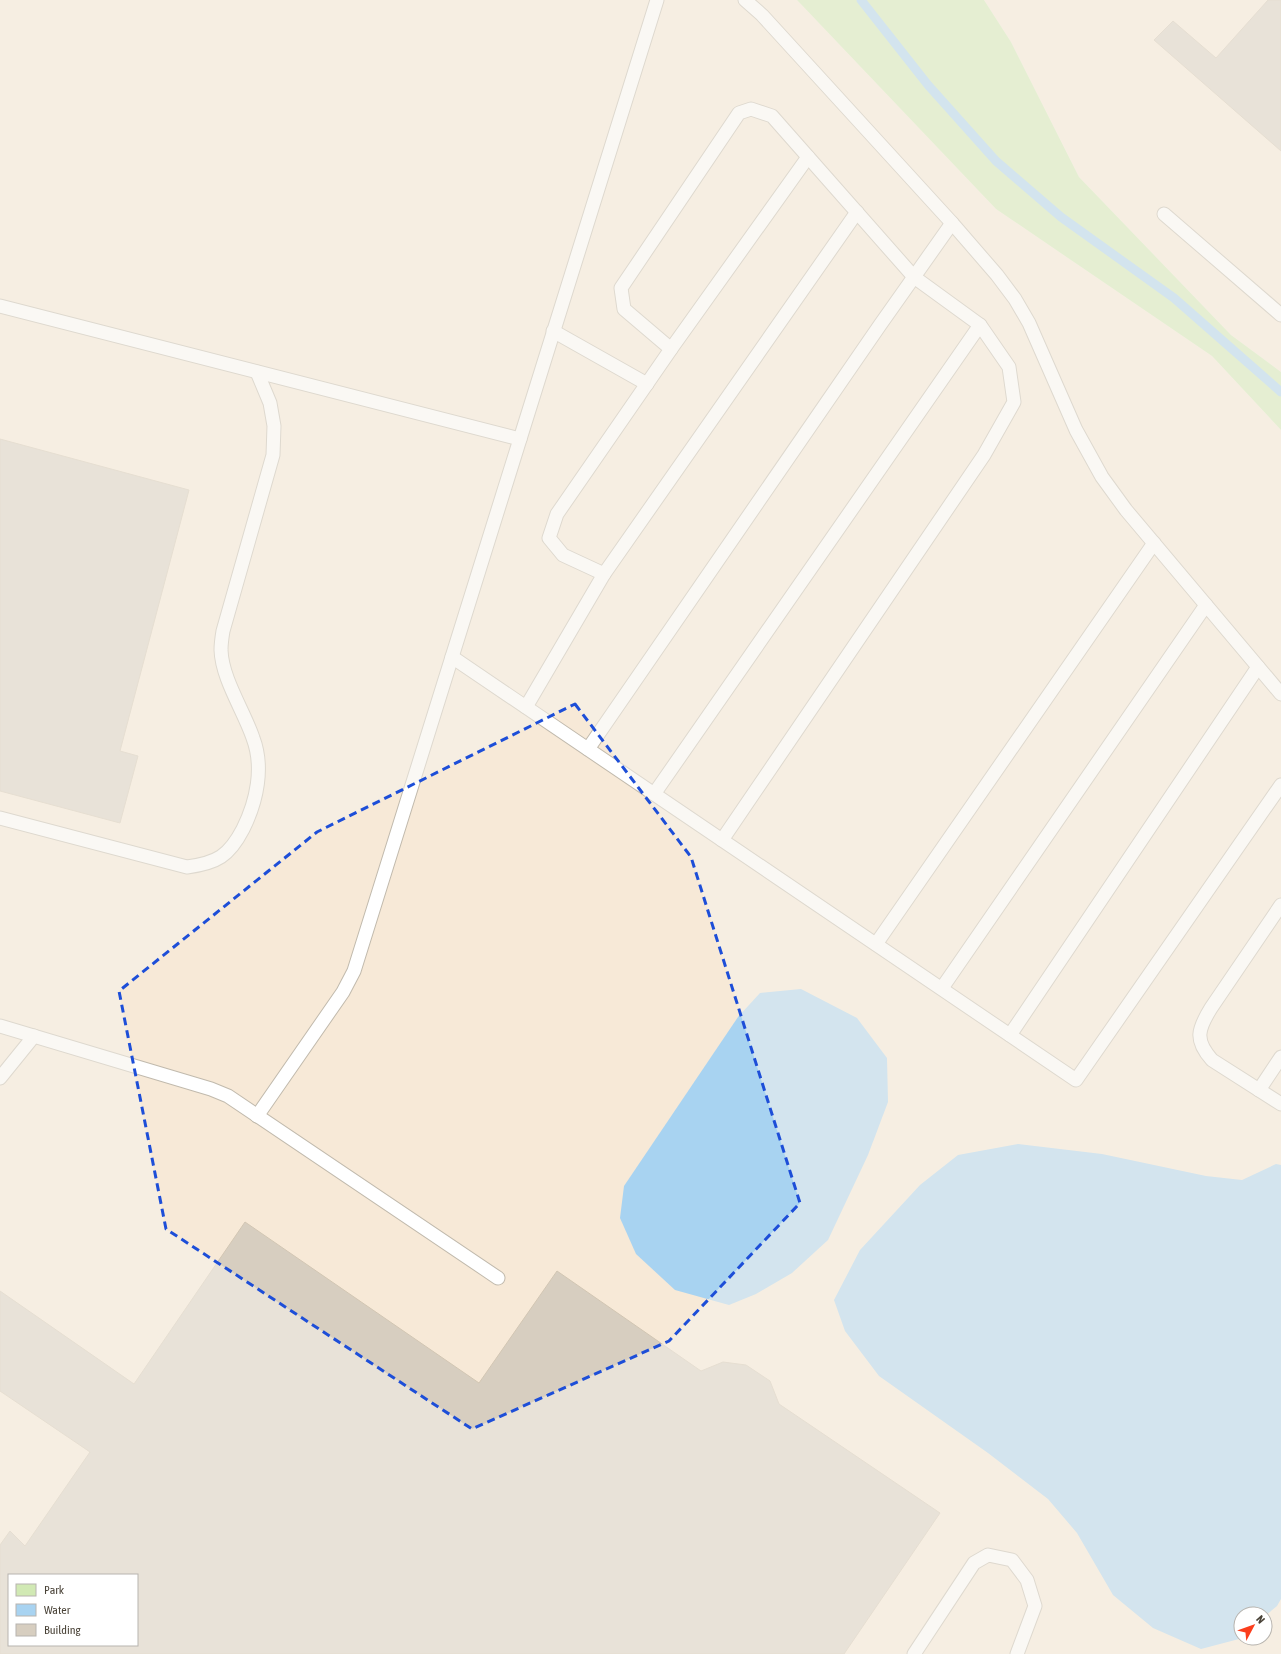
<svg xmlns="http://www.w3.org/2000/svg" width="1281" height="1654" font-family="'Asap Condensed',sans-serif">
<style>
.commercial{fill:#f7e9d7;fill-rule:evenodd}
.green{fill:#d1e9b4}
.water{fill:#a8d3f1}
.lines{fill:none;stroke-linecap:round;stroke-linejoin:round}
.stream{stroke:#a8d3f1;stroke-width:9}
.building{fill:#d7cec0;stroke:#d2c6b3;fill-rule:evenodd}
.lane-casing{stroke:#c1baad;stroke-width:15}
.lane{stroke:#fff;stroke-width:13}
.marked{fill:none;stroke:#1d4ed8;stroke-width:3;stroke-dasharray:8 5;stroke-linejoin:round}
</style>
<rect width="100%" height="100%" fill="#f5f2eb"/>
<g class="commercial">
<path d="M0 0H797L996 209 1212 356 1281 430V1654H0ZM9 1575H137V1645H9ZM1241 1614H1265V1638H1241Z"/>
<polygon points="984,0 1281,0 1281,372 1231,335 1079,177 1011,42"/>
</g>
<polygon class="green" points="797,0 984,0 1011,42 1079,177 1231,335 1281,372 1281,430 1212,356 996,209"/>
<g class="water">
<polygon points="801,989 857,1018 887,1058 888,1102 868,1155 828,1240 792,1273 756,1294 729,1305 675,1290 636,1254 620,1218 624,1186 738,1017 760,993"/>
<polygon points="1018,1144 1102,1154 1206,1176 1242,1180 1276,1164 1281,1165 1281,1599 1277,1606 1265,1616 1265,1614 1241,1614 1241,1637 1239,1639 1201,1649 1153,1628 1113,1595 1077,1533 1048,1499 988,1453 879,1376 845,1331 834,1300 860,1250 920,1185 958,1155"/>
</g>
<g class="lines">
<polyline class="stream" points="861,0 928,85 996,161 1061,217 1174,298 1281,392"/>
</g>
<g class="building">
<polygon points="1268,0 1281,0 1281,151 1154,40 1173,21 1216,58"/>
<polygon points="0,439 189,490 120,751 138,756 120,823 0,791"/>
<path d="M245 1222 479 1383 557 1271 701 1371 723 1362 746 1365 770 1381 779 1404 940 1513 844 1654H0V1545L10 1531 25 1546 90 1452 0 1391V1291L134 1384ZM9 1575H137V1645H9Z"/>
</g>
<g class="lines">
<defs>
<g id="lane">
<polyline points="745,0 762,15 952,223 997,275 1015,299 1029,323 1076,430 1102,477 1126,510 1281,694"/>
<polyline points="1164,214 1281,315"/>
<polyline points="0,306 520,439"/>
<polyline points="553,331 647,384"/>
<polyline points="671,349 808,157"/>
<polyline points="604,574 857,212"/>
<polyline points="452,657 1076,1080 1281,785"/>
<polyline points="526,707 604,574 563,555 549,538 557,514 671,349 624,309 621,288 739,113 751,109 772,116 914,277 980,325 1009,367 1014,402 984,455 722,840"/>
<polyline points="588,749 880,325 952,223"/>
<polyline points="654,794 980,325"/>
<path d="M0 818 187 867C217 863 229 856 243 829 257 801 264 767 253 738 244 711 222 679 221 650 221 644 222 637 223 631L273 455 274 426 270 403 257 372"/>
<path d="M1281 905 1211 1008C1198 1029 1194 1040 1212 1060L1281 1104"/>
<polyline points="876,944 1154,543"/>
<polyline points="942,988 1206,605"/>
<polyline points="0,1026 211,1089 228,1096 498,1278"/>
<polyline points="1010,1035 1258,667"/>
<polyline points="0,1078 34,1036"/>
<polyline points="1259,1090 1281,1057"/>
<polyline points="257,1116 343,992 354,971 657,0"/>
<polyline points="914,1654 974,1563 988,1555 1012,1560 1027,1580 1035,1606 1017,1654"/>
</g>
</defs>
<use href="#lane" class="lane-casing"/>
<use href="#lane" class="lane"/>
</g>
<path d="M0 0H1281V1654H0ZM575 704 691 857 800 1203 669 1341 472 1429 166 1229 119 991 317 832Z" fill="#f5f2eb" fill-opacity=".55" fill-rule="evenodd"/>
<path class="marked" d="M575 704 691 857 800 1203 669 1341 472 1429 166 1229 119 991 317 832Z"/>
<rect x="8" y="1574" width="130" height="72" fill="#ffffff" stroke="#b7b4af"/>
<rect x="16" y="1584" width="20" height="12" fill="#d1e9b4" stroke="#b7b4af"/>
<text x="44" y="1594" font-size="12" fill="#4a4338">Park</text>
<rect x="16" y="1604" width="20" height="12" fill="#a8d3f1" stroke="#b7b4af"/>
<text x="44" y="1614" font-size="12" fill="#4a4338">Water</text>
<rect x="16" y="1624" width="20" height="12" fill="#d7cec0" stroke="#b7b4af"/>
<text x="44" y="1634" font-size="12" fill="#4a4338">Building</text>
<g transform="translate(1253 1626) rotate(49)"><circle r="19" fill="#ffffff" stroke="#b7b4af"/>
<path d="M0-3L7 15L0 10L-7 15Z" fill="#fb3e1d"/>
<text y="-6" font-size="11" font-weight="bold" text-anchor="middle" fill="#4a4338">N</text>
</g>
</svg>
